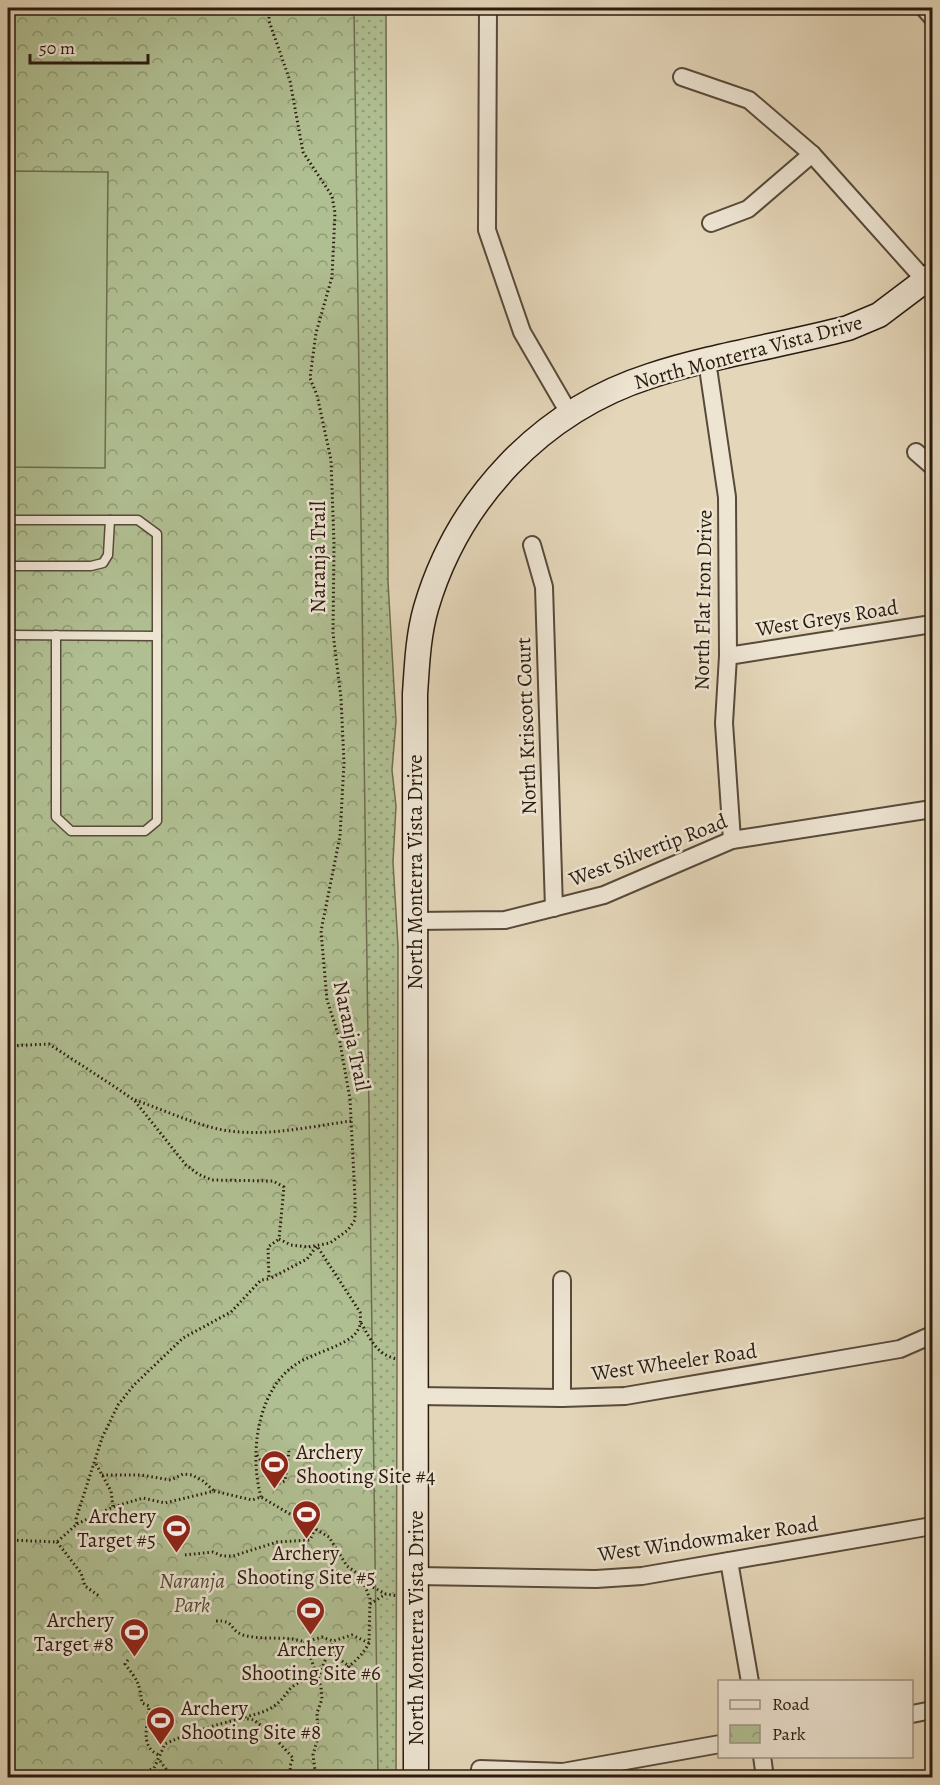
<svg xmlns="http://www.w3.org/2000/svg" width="940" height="1785" font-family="Alegreya,serif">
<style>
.grass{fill:url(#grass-dots);stroke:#6d6d50;stroke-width:1.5}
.park{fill:url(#park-crowns);stroke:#6d6d50;stroke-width:1.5}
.pitch{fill:#b0bf92;stroke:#6d6d50;stroke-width:1.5}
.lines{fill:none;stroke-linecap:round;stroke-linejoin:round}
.lane-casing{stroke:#584a3a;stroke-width:11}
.street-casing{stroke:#584a3a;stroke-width:20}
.secondary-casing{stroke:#2a1b0f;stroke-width:27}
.path{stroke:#2a1b0f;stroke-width:3;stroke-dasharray:1.5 3;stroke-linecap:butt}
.lane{stroke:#ede4d2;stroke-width:8}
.street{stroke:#ede4d2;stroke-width:16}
.secondary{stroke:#ede4d2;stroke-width:24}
.labels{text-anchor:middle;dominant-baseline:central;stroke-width:5;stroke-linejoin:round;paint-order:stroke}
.street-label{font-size:21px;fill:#2a1b0f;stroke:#ede4d2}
.poi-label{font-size:21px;fill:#2a1b0f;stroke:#ede4d2;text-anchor:start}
.park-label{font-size:21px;font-style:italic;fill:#524c36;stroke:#ede4d2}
</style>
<defs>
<pattern id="grass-dots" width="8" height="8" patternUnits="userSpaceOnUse" patternTransform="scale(1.5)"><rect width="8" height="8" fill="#b0bf92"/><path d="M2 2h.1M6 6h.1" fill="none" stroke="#8f9a76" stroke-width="1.8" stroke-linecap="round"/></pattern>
<pattern id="park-crowns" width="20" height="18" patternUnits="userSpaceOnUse" patternTransform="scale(1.5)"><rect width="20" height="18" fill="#b0bf92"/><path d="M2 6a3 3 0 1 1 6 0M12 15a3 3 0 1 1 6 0" fill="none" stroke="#8f9a76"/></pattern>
</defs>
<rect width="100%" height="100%" fill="#e4d6b9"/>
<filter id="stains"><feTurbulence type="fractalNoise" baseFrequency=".00333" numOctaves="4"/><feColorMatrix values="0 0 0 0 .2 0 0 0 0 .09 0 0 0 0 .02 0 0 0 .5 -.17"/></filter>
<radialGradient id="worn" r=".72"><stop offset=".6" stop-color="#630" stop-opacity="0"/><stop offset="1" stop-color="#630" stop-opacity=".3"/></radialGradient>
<polygon class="grass" points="274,8 386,8 388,582 396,721 392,770 396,806 393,862 398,946 396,1777 8,1778"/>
<polygon class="park" points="8,8 354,8 378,1777 8,1778"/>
<g class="pitch">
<polygon points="8,171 108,172 105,468 8,467"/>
<polygon points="8,730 10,730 8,915"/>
</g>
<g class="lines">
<defs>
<g id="lane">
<polyline points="8,520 138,520 157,534 157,821 145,831 71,831 56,817 56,635"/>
<polyline points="8,566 91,566 103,563 108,555 110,520"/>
<polyline points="8,635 157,636"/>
</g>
<g id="street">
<polyline points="488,8 487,230 522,332 569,413"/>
<polyline points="924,8 932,17"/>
<polyline points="682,77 749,100 812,154 931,287"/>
<polyline points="711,223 748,209 812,154"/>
<polyline points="707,361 727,497 728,656 724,723 732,840"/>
<polyline points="916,452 932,466"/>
<polyline points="532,545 544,587 554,908"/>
<polyline points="728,656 932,624"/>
<polyline points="414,921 505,920 604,895 732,840 932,809"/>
<polyline points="562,1280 562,1398"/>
<polyline points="416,1396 562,1398 625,1396 900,1349 932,1335"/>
<polyline points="729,1561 750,1682"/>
<polyline points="416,1576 596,1579 642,1576 932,1526"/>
<polyline points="912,1714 932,1710"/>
<polyline points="762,1756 765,1778"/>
<polyline points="480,1778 480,1769 563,1772 720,1744"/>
</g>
<path id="secondary" d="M416 1778 415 694C417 665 418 636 426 608 458 499 541 411 650 376 714 355 783 345 848 328L879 315 932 275"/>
</defs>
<use href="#lane" class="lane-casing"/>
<use href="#street" class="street-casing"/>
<use href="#secondary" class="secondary-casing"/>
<g class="path">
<polyline points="269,8 269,21 290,81 303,152 332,196 335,213 332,277 316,333 310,378 317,395 331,460 334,544 333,633 341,698 344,763 340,836 321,931 327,1000 339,1037 350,1099 355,1198 355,1220 348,1230 330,1243 308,1247 291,1245 279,1239"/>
<polyline points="8,1046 49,1044 112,1085 134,1100 186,1165 198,1174 212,1180 273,1181 284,1187 279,1239"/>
<path d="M135 1100C161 1109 187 1121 214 1128 258 1139 307 1127 351 1121"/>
<path d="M361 1323C371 1340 377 1355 397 1359"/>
<polyline points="257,1455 273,1480 280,1483 285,1481 289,1451"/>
<polyline points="96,1464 111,1491 113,1507"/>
<polyline points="102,1475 141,1475 171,1480 183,1474 192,1475 203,1481 214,1491"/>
<path d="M261 1497C249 1454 257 1388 298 1363 312 1354 346 1345 355 1334 361 1327 361 1321 360 1312L317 1246 307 1259 269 1279"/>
<polyline points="77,1524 113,1507 143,1498 165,1503 214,1491 252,1500 261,1497 329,1537 347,1566 361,1576 370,1599 369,1643 352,1635 333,1641 322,1637 305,1642 321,1687 322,1699 317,1713 318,1737 313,1755 316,1778"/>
<polyline points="8,1540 57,1542 77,1524 76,1519 102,1438 118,1405 134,1385 183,1338 231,1312 261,1280 269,1279 268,1247 279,1239"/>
<polyline points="57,1542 81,1573 85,1586 99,1596"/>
<polyline points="185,1555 213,1552 222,1556 233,1556 277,1542 310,1540 315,1529"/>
<polyline points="365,1583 386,1594 398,1596"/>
<polyline points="370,1604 386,1594"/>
<path d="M216 1621C235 1620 229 1630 243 1635 264 1641 285 1635 305 1642"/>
<polyline points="331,1647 338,1658 350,1667"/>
<path d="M128 1660 125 1664C138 1681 139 1682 142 1703L149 1706C149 1723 138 1746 159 1755"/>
<polyline points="318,1678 333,1641"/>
<path d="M245 1717C257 1714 270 1711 279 1702 285 1697 288 1689 295 1685 302 1680 309 1680 317 1679 340 1675 358 1663 369 1643"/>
<polyline points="160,1761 173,1778"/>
<path d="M134 1778 154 1768 165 1744C179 1737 240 1714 253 1720 262 1724 286 1750 293 1758L290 1766 291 1778"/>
</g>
<use href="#lane" class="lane"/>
<use href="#street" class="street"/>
<use href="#secondary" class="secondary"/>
</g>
<defs>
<symbol id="stadium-pin" viewBox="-11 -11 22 30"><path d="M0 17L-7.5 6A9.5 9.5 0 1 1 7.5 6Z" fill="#8f2418" stroke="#ede4d2"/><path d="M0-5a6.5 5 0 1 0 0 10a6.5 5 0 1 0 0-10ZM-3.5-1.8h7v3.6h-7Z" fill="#fff"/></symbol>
</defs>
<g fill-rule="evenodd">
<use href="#stadium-pin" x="258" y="1448" width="33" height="45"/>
<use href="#stadium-pin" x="290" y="1498" width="33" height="45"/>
<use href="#stadium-pin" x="160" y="1512" width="33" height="45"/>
<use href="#stadium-pin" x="294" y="1594" width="33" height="45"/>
<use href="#stadium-pin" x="118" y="1616" width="33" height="45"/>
<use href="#stadium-pin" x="144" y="1704" width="33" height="45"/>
</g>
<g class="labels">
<g class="street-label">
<text transform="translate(748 352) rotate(-15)">North Monterra Vista Drive</text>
<text transform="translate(318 557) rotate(-90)">Naranja Trail</text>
<text transform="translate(703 600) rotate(-89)">North Flat Iron Drive</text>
<text transform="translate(827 618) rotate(-9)">West Greys Road</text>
<text transform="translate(526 726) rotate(-92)">North Kriscott Court</text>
<text transform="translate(648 850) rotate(-21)">West Silvertip Road</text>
<text transform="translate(415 872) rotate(-90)">North Monterra Vista Drive</text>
<text transform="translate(352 1036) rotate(78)">Naranja Trail</text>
<text transform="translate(674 1362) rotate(-8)">West Wheeler Road</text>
<text transform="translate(708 1539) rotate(-8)">West Windowmaker Road</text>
<text transform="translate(416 1628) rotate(-90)">North Monterra Vista Drive</text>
</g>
<g class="poi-label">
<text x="296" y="1452">Archery<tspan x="296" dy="24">Shooting Site #4</tspan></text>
<text x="156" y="1516" text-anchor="end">Archery<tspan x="156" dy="24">Target #5</tspan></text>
<text x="306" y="1553" text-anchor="middle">Archery<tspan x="306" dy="24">Shooting Site #5</tspan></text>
<text x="114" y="1620" text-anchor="end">Archery<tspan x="114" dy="24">Target #8</tspan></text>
<text x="311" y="1649" text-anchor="middle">Archery<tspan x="311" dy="24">Shooting Site #6</tspan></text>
<text x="181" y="1708">Archery<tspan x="181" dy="24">Shooting Site #8</tspan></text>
</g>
<g class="park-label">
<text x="192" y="1581">Naranja<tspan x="192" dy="24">Park</tspan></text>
</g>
</g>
<rect width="940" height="1785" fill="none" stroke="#e4d6b9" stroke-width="30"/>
<rect x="9" y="9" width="922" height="1767" fill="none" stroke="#2a1b0f" stroke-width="3"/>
<rect x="15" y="15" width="910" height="1755" fill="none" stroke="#2a1b0f" stroke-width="1.5"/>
<rect x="718" y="1680" width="195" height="78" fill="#ede4d2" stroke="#9f9484" stroke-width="1.5"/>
<rect x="730" y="1700" width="30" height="9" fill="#ede4d2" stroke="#9f9484" stroke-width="1.5"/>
<text x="772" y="1710" font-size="18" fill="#2a1b0f">Road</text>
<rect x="730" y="1725" width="30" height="18" fill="url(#park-crowns)" stroke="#9f9484" stroke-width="1.5"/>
<text x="772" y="1740" font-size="18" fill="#2a1b0f">Park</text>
<path d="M30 54v9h118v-9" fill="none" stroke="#2a1b0f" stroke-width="3"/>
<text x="39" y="54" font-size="18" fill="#2a1b0f" stroke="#ede4d2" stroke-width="4.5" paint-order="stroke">50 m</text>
<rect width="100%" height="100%" filter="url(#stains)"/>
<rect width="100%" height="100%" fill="url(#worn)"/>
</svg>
